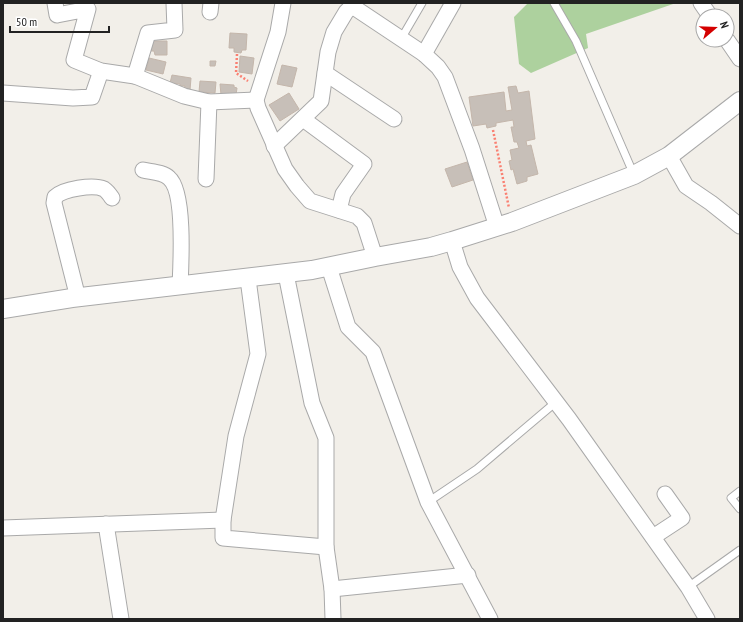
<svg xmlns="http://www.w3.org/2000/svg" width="743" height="622" font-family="'PT Sans Narrow',sans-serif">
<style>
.forest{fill:#add19e}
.building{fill:#c7bfb8;stroke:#c4b6ab}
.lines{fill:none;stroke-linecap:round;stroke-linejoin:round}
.service-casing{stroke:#a9a9a9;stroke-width:9}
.minor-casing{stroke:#a9a9a9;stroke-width:17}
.tertiary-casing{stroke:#a9a9a9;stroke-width:20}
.path{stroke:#fa8072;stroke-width:2.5;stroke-dasharray:2 2;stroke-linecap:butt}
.service{stroke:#fff;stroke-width:7}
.minor{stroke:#fff;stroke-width:15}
.tertiary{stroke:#fff;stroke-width:18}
</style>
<rect width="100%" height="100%" fill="#f2efe9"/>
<polygon class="forest" points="528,3 676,3 586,34 588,48 531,73 519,64 514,17"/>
<g class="building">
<polygon points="230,33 247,34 246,50 242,50 241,53 234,52 234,48 229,48"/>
<polygon points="151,41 167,41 167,55 155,55 154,51 151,51"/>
<polygon points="240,56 254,58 252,74 239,72"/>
<polygon points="149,58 166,62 163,74 146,70"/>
<polygon points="210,61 216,61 215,66 210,66"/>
<polygon points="282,65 297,68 292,87 277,84"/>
<polygon points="172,75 191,78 190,90 184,89 185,86 180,86 180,84 170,83"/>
<polygon points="200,81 216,82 215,93 199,92"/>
<polygon points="220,84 234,85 234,87 237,88 236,95 221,95"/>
<polygon points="516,86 518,93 529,91 535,139 526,141 527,146 531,145 538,174 527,177 527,181 517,184 513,169 511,170 509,161 512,160 510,150 519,148 517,142 514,142 511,127 514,127 513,120 496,123 496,126 487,128 486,124 473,126 469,97 504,92 506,111 512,110 508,87"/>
<polygon points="289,93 299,109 280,121 269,105"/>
<polygon points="467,162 473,180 452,187 445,169"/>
</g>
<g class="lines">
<defs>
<g id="service">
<polyline points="554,3 576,41 634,175"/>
<polyline points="401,39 422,3"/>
<polyline points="740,491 731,498 740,509"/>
<polyline points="428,502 477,469 556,402"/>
<polyline points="688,587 740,550"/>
</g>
<g id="minor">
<polyline points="55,3 57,15 88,9 74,60 101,71 135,76 184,96 209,102 256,100"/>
<polyline points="283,3 278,32 256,100 258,108 285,169 297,186 310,201 357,216 364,223 375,257"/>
<polyline points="701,3 710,16"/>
<polyline points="210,12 211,3"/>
<polyline points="727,40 740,59"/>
<polyline points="424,54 453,3"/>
<polyline points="325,73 394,119"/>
<polyline points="135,76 148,33 175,30 174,3"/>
<polyline points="3,93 73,98 92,97 101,71"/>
<polyline points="303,119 364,164 343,194 339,210"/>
<polyline points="274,146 321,101 328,52 334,32 346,12 352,6 424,54 438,67 445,77 472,149 497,227"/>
<polyline points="669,156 686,186 711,203 740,226"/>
<path d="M143 170C151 172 163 172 169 178 185 191 181 265 180 286"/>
<polyline points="206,179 209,102"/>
<polyline points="452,241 460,267 477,298 569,419 688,587 707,619"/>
<polyline points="329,267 348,327 373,352 428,502 490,619"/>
<polyline points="286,274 312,403 326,438 326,547"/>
<polyline points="248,279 258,354 236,436 223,520 223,538 326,547 332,589 333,619"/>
<path d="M78 298 54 203 55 197C63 189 93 184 104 189 107 191 110 195 112 198"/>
<polyline points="106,524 121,619"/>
<polyline points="3,528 223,520"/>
<polyline points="653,537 682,518 665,494"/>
<polyline points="332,589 468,575"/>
</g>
<polyline id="tertiary" points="3,309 72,298 312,270 375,257 431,247 452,241 512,222 634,175 669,156 740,101"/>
</defs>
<use href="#service" class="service-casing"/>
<use href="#minor" class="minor-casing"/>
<use href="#tertiary" class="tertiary-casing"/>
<g class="path">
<polyline points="237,54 236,73 248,81"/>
<polyline points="493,130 509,208"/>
</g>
<use href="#service" class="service"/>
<use href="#minor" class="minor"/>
<use href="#tertiary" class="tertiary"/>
</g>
<rect width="743" height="622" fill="none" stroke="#222222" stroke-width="8"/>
<g transform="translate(715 28) rotate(71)"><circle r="19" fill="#ffffff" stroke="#a7a7a7"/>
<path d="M0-3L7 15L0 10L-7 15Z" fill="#d40000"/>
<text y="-6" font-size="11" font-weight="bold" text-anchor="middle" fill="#222222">N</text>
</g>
<path d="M10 26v6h99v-6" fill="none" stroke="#222222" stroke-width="2"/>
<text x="16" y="26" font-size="12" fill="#222222" stroke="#ffffff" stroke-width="3" paint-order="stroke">50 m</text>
</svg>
